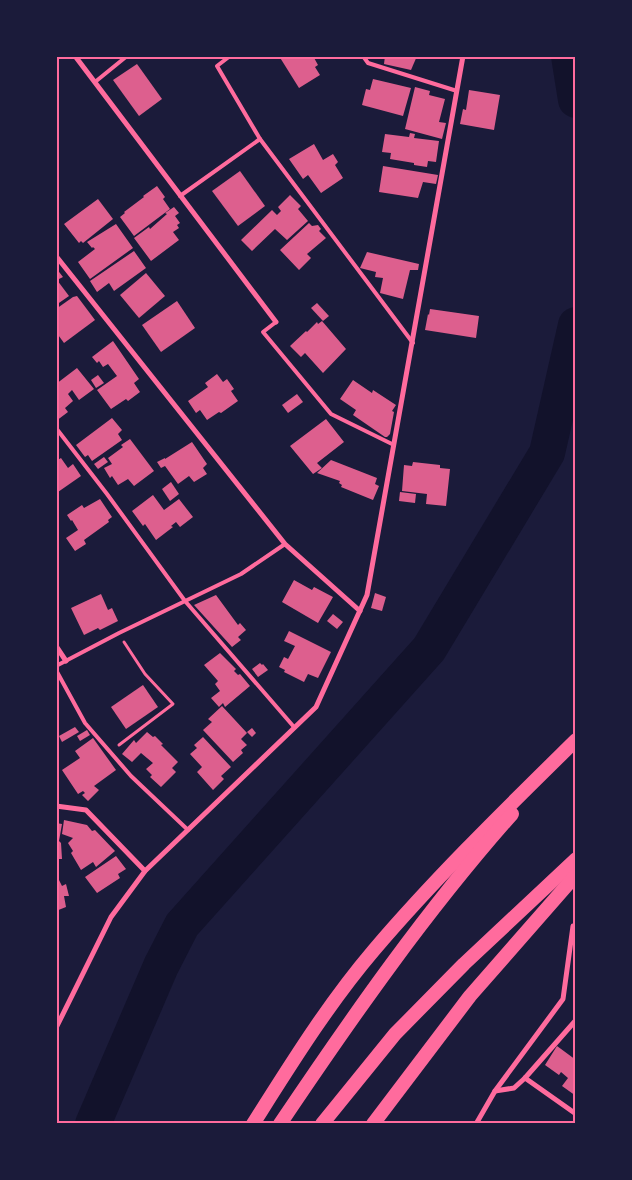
<svg xmlns="http://www.w3.org/2000/svg" width="632" height="1180" font-family="Montserrat,sans-serif">
<style>
.lines{fill:none;stroke-linecap:round;stroke-linejoin:round}
.river{stroke:#12122b;stroke-width:36}
.building{fill:#dd5f8e}
.path{stroke:#ff6b9d;stroke-width:3}
.service{stroke:#ff6b9d;stroke-width:4}
.minor{stroke:#ff6b9d;stroke-width:5}
.trunk{stroke:#ff6b9d;stroke-width:14}
.neatline{fill:none;stroke:#ff6b9d;stroke-width:2}
</style>
<rect width="100%" height="100%" fill="#1b1b3a"/>
<g class="lines">
<g class="river">
<polyline points="569,56 576,100"/>
<polyline points="93,1124 161,966 182,925 429,649 547,453 576,325"/>
</g>
</g>
<g class="building">
<polygon points="279,56 313,56 318,65 315,67 320,75 299,88"/>
<polygon points="385,56 417,56 411,70 384,64"/>
<polygon points="137,64 162,99 139,116 113,80"/>
<polygon points="373,79 411,88 403,116 362,105 366,89 370,90"/>
<polygon points="415,87 430,91 429,95 445,99 439,122 446,123 442,139 405,129"/>
<polygon points="469,90 500,95 494,130 460,124 463,109 466,110"/>
<polygon points="410,133 415,134 414,138 439,141 436,162 428,161 427,167 414,165 414,163 390,159 391,153 382,152 385,134 409,137"/>
<polygon points="314,144 323,160 333,154 338,162 335,165 343,178 321,193 308,175 303,179 289,159"/>
<polygon points="383,166 438,175 436,184 423,182 418,198 379,192"/>
<polygon points="240,171 265,206 238,226 212,191"/>
<polygon points="157,186 165,197 163,199 170,209 134,236 120,217 125,213 124,212 144,197 143,196"/>
<polygon points="290,195 301,206 298,209 308,221 287,240 275,229 252,251 241,240 272,210 277,215 281,211 278,207"/>
<polygon points="98,199 113,219 83,243 81,241 79,243 64,224"/>
<polygon points="174,207 179,213 175,216 180,223 177,225 179,228 173,232 179,240 151,261 134,238 149,227 150,229 167,214 165,213"/>
<polygon points="309,223 312,226 318,225 321,229 319,231 326,238 307,254 311,258 299,270 280,250"/>
<polygon points="116,224 133,248 90,279 78,262 95,249 93,247 92,248 87,242"/>
<polygon points="134,251 146,268 114,291 109,283 97,292 90,281"/>
<polygon points="367,252 419,264 418,270 410,270 403,299 380,293 383,278 375,277 376,272 360,268"/>
<polygon points="56,268 63,277 57,280 69,296 56,305"/>
<polygon points="146,273 165,296 139,318 120,295"/>
<polygon points="77,296 95,320 64,343 56,332 56,309 73,297"/>
<polygon points="177,301 195,328 161,352 142,325"/>
<polygon points="317,303 329,316 323,321 311,308"/>
<polygon points="430,309 479,316 476,338 425,330 428,314 429,315"/>
<polygon points="322,321 346,349 323,373 305,353 301,357 290,346 306,331 307,332 317,322 318,324"/>
<polygon points="113,341 139,379 134,383 140,392 128,401 126,399 111,409 97,390 117,376 108,364 103,367 99,361 97,363 92,357"/>
<polygon points="77,368 94,389 79,400 72,390 68,394 73,401 65,408 68,412 56,421 56,384"/>
<polygon points="217,374 223,382 227,379 234,389 231,391 238,401 221,413 219,412 207,420 200,410 196,413 188,401 208,387 205,383"/>
<polygon points="98,375 104,383 96,388 91,380"/>
<polygon points="353,380 372,393 373,390 396,405 392,411 394,412 390,434 387,437 385,437 353,415 356,410 340,399"/>
<polygon points="297,394 303,402 288,413 282,405"/>
<polygon points="112,418 122,430 118,434 122,440 92,461 88,455 85,457 76,445"/>
<polygon points="326,419 344,442 317,463 322,468 313,474 290,446"/>
<polygon points="130,439 154,471 134,486 128,479 118,485 112,476 110,478 104,468 112,464 108,458 123,447 121,445"/>
<polygon points="192,442 207,464 203,468 207,474 194,482 189,476 178,484 165,466 161,468 157,462 165,458 165,459"/>
<polygon points="104,457 108,462 98,469 94,464"/>
<polygon points="61,458 68,468 73,464 81,476 58,492 56,489 56,461"/>
<polygon points="331,460 377,478 375,484 379,486 373,500 341,487 342,485 339,483 340,481 317,473"/>
<polygon points="413,462 440,465 440,468 450,469 446,506 426,504 427,494 402,491 404,465 412,466"/>
<polygon points="171,482 179,494 170,501 162,489"/>
<polygon points="400,492 416,494 415,503 399,501"/>
<polygon points="153,495 164,510 179,499 193,517 180,527 176,522 171,526 173,527 156,540 145,524 143,526 132,511"/>
<polygon points="100,499 112,517 108,520 109,522 84,540 86,544 75,551 66,538 78,530 72,520 71,521 67,515 82,505 84,508"/>
<polygon points="294,580 312,590 314,587 333,597 318,623 282,602"/>
<polygon points="375,593 386,597 382,611 371,608"/>
<polygon points="101,594 108,610 112,608 118,621 100,630 98,628 84,635 71,608"/>
<polygon points="216,595 238,625 240,623 246,630 238,637 241,640 232,647 194,605"/>
<polygon points="333,614 343,622 337,629 327,621"/>
<polygon points="289,631 331,652 318,678 308,674 304,682 284,672 285,670 279,667 284,657 288,659 295,646 284,641"/>
<polygon points="220,653 236,669 234,671 238,675 240,674 250,686 225,707 223,703 219,707 211,698 220,691 215,684 218,681 204,665"/>
<polygon points="260,663 262,665 263,664 268,670 258,677 252,669"/>
<polygon points="143,685 158,707 126,729 111,707"/>
<polygon points="222,706 247,733 241,739 247,745 241,750 243,753 233,762 203,730 212,722 208,719"/>
<polygon points="75,727 79,732 62,742 59,736"/>
<polygon points="252,728 256,733 252,737 247,732"/>
<polygon points="87,730 90,735 80,741 77,736"/>
<polygon points="147,732 153,737 155,736 163,744 161,745 178,762 172,768 176,772 161,787 150,777 152,775 146,769 153,763 141,753 132,762 122,754 134,740 136,743"/>
<polygon points="203,737 231,767 221,776 224,779 213,790 197,772 202,767 190,754 197,748 194,745"/>
<polygon points="93,738 116,770 94,786 99,790 88,801 82,795 85,793 83,791 78,794 62,770 80,758 75,751"/>
<polygon points="64,820 87,825 92,831 95,830 115,851 96,867 93,862 81,870 71,853 73,851 68,843 73,838 62,834"/>
<polygon points="56,823 62,824 59,841 61,843 62,859 56,859"/>
<polygon points="116,856 126,869 118,874 120,878 97,893 85,877"/>
<polygon points="59,880 62,886 66,884 69,896 64,896 66,907 56,911 56,881"/>
<polygon points="557,1046 576,1060 576,1096 562,1086 568,1078 561,1072 559,1075 545,1065"/>
</g>
<g class="lines">
<polyline class="path" points="119,745 173,704 145,674 124,642"/>
<g class="service">
<polyline points="230,56 217,66 260,139 413,343"/>
<polyline points="363,56 368,63 457,91"/>
<polyline points="95,82 127,56"/>
<polyline points="180,196 260,139"/>
<polyline points="276,322 263,332 331,414 394,445"/>
<polyline points="56,428 107,494 185,601 294,727"/>
<polyline points="56,666 119,633 241,574 285,544"/>
<polyline points="56,670 85,723 131,776 188,830"/>
</g>
<g class="minor">
<polyline points="75,56 276,322"/>
<polyline points="56,256 285,544 360,611"/>
<polyline points="56,646 66,661"/>
<polyline points="56,806 86,810 145,871"/>
<polyline points="56,1028 111,917 145,871 316,707 367,595 463,56"/>
<polyline points="525,1078 576,1114"/>
<polyline points="495,1091 514,1088 525,1078 576,1020"/>
<polyline points="476,1124 495,1091 563,999 573,926"/>
</g>
<g class="trunk">
<path d="M253 1124C291 1064 328 1004 374 950 437 876 507 808 576 740"/>
<path d="M280 1124C352 1017 426 911 512 814"/>
<polyline points="322,1124 395,1034 464,964 576,859"/>
<polyline points="373,1124 470,996 576,875"/>
</g>
</g>
<rect width="632" height="1180" fill="none" stroke="#1b1b3a" stroke-width="115"/>
<rect x="58" y="58" width="516" height="1064" class="neatline"/>
</svg>
